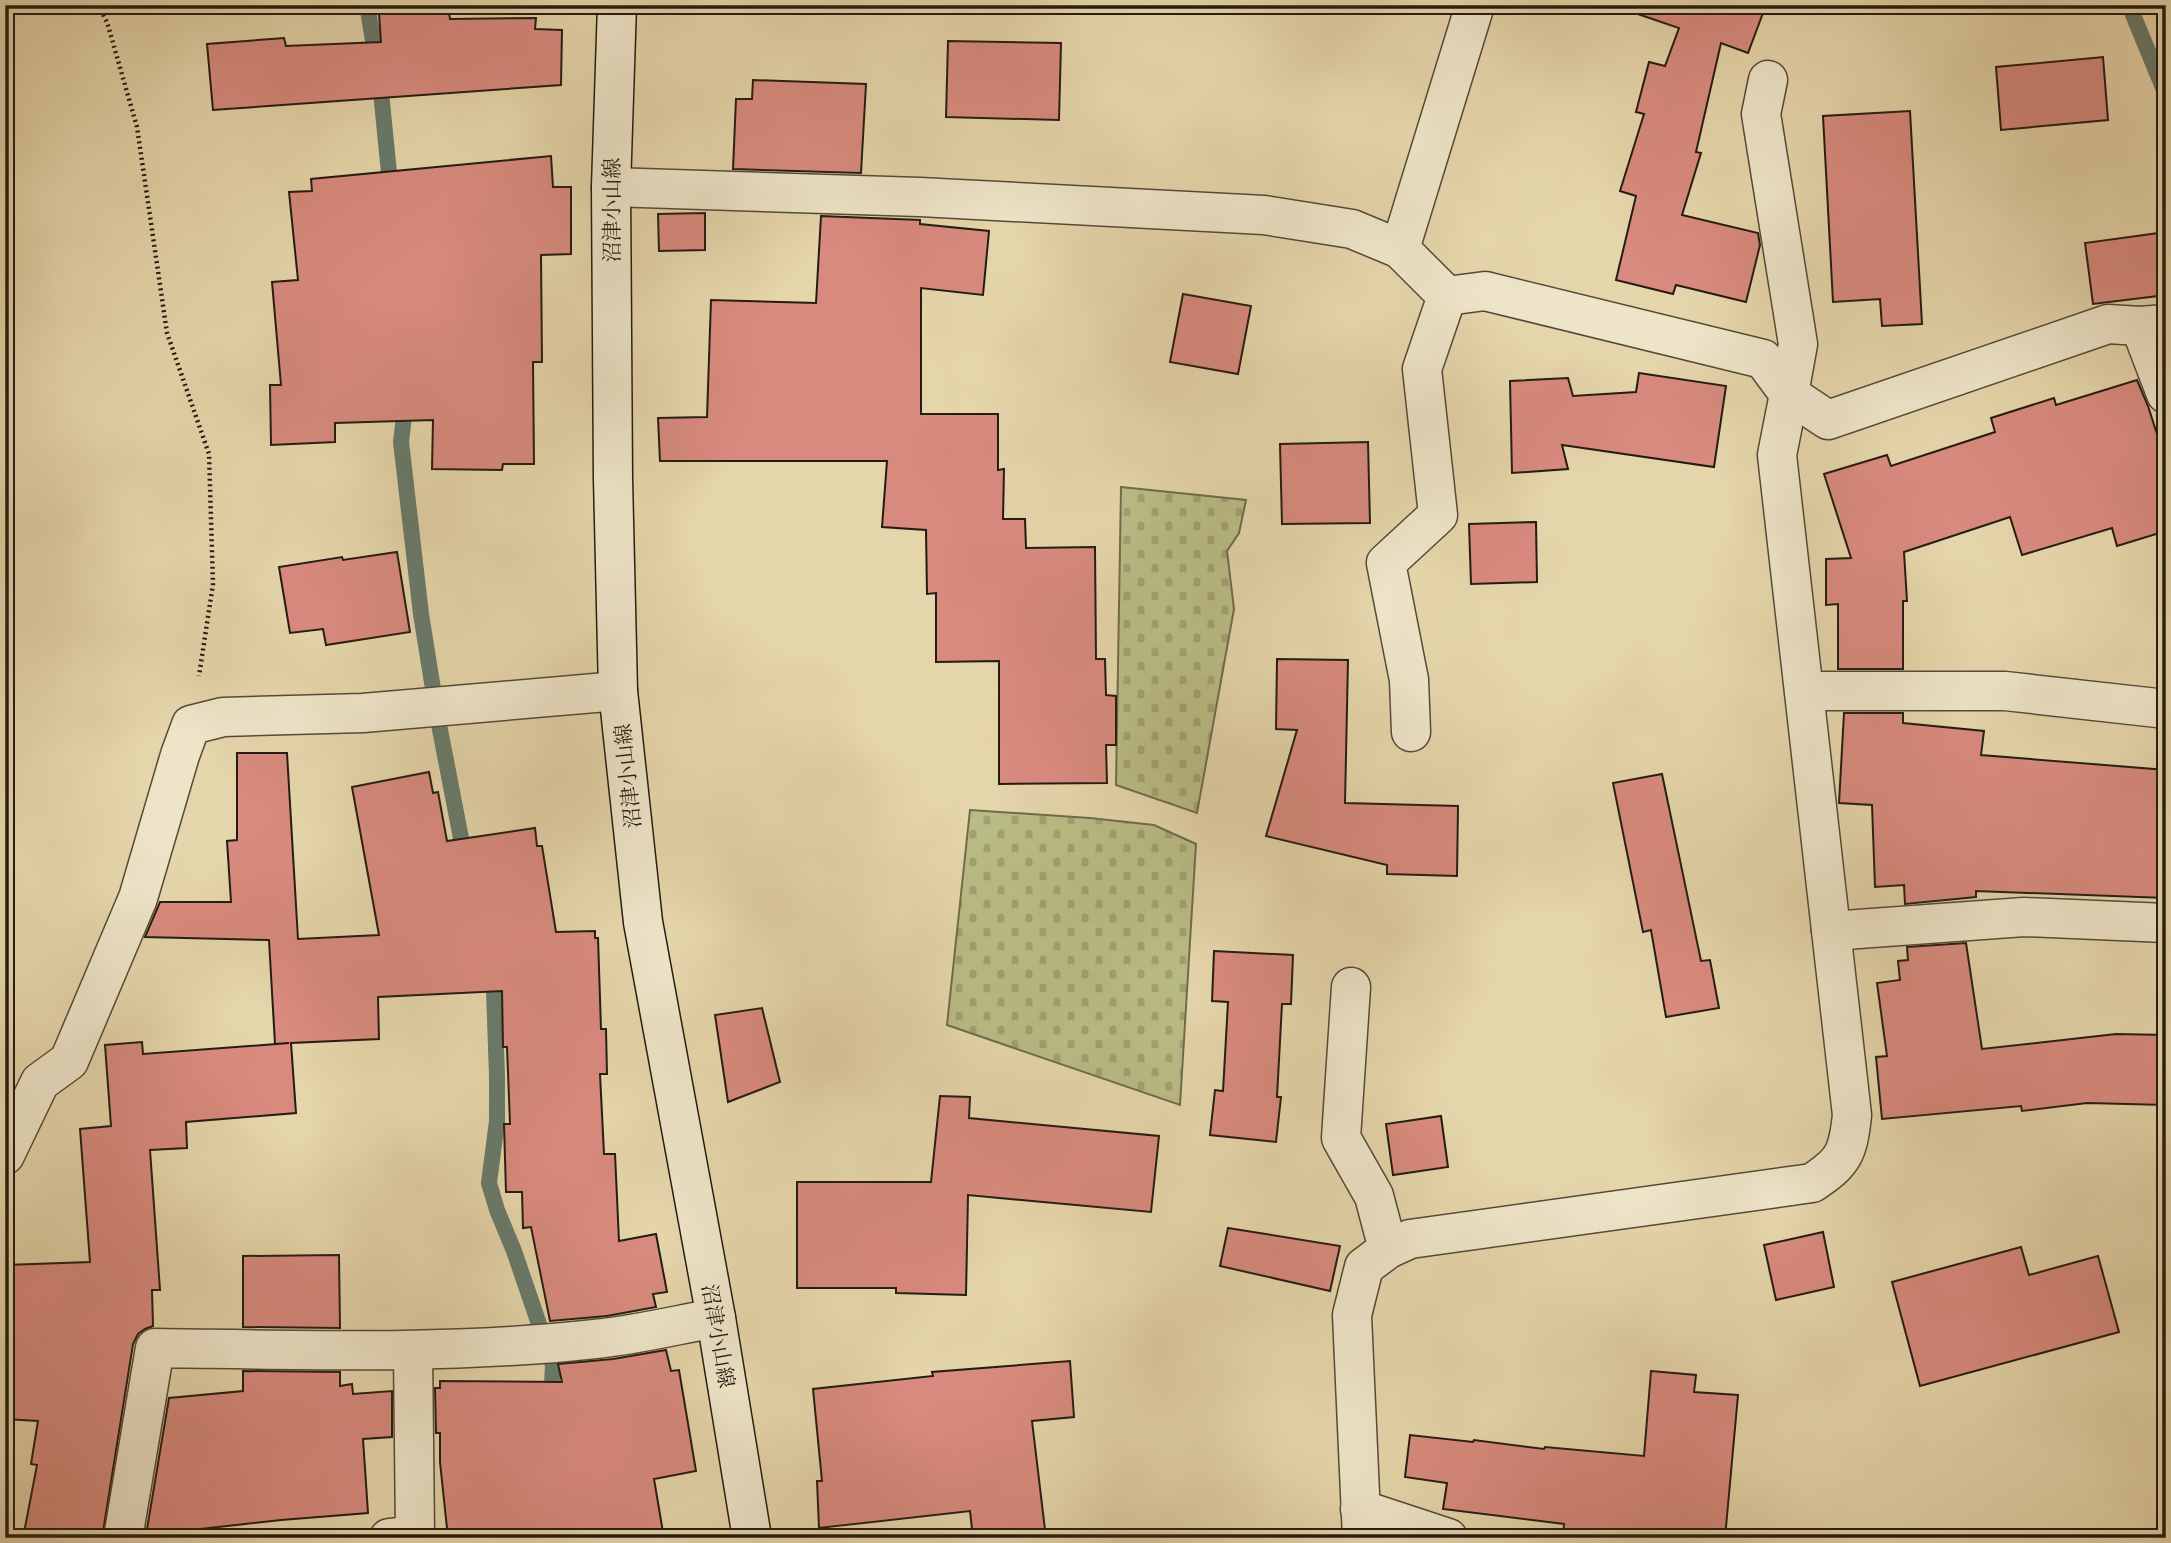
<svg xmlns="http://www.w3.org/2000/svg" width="2171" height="1543" font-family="Alegreya,'Noto Serif JP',serif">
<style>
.cemetery{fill:url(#cemetery-stones);stroke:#6f6c4c;stroke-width:2}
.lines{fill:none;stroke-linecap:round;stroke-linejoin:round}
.stream{stroke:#687a6b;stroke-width:16}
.building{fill:#d88a7e;stroke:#241c12;stroke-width:2}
.minor-casing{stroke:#544a38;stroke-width:41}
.secondary-casing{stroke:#241c12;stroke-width:41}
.path{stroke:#241c12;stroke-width:4.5;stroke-dasharray:2 3.5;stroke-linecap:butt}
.minor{stroke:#eee4c8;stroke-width:38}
.secondary{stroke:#eee4c8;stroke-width:38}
.labels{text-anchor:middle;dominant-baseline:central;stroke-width:5;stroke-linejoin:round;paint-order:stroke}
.street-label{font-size:21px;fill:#241c12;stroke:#eee4c8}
</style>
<defs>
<pattern id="cemetery-stones" width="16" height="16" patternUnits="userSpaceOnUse" patternTransform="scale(1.75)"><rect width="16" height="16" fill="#babc85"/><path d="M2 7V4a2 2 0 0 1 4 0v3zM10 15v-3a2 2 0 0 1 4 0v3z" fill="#a0a172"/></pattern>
</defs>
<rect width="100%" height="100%" fill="#e5d5aa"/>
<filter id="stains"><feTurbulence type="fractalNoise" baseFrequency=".00286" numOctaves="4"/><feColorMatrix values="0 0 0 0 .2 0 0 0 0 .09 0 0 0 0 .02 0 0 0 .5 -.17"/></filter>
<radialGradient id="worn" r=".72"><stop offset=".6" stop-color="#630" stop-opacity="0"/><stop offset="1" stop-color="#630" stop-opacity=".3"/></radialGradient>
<g class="cemetery">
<polygon points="1121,487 1246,500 1239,533 1227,551 1234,609 1197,813 1116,785"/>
<polygon points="970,810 1090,818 1154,825 1196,844 1180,1105 947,1025"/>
</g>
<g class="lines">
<g class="stream">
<polyline points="367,5 380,82 391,193"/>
<polyline points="2129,5 2166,95"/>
<polyline points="406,400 401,442 421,614 437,714 465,859"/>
<polyline points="490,972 494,990 497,1076 497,1121 489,1183 497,1210 514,1251 553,1365 551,1403"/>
</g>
</g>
<g class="building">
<polygon points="1630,5 1766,5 1748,53 1721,43 1696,152 1701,153 1682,215 1758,233 1760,245 1746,302 1676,285 1673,294 1616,280 1636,196 1620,191 1644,114 1636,112 1649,62 1665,66 1679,28 1629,11"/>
<polygon points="449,13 450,19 536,18 535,29 562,30 561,85 213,110 207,44 284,38 286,46 381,42 379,14"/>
<polygon points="948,41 1061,43 1059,120 946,117"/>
<polygon points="2103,57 2108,120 2001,130 1996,67"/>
<polygon points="753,80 866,84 861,173 733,169 736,99 752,99"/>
<polygon points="1910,111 1922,324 1882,326 1880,299 1833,302 1823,116"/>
<polygon points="551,156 553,187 571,187 571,254 541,255 542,362 533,362 534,464 503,464 502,470 432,469 433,420 335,423 335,442 271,445 270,385 281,385 272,282 298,280 289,192 312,191 311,179"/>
<polygon points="705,213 705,250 659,251 658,214"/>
<polygon points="821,216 920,220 920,224 989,231 983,295 921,288 921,414 998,414 998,470 1004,469 1003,519 1025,519 1026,548 1095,547 1096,659 1105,659 1106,695 1116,696 1116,745 1106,745 1107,783 999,784 999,661 936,662 936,593 927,594 926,530 882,527 887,461 660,461 658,418 707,417 711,300 816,303"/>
<polygon points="2166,232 2166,295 2093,304 2085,243"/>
<polygon points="1183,294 1251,306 1238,374 1170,362"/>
<polygon points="1639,373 1726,386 1714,467 1562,445 1568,469 1512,473 1510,381 1568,378 1573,396 1636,392"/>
<polygon points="2137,380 2148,406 2166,462 2166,531 2117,546 2112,528 2022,555 2010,517 1904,552 1907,601 1903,601 1903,669 1838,669 1838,604 1826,605 1826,559 1851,558 1824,474 1887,455 1891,466 1995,432 1991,418 2054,398 2056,405"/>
<polygon points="1368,442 1370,523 1282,524 1280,444"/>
<polygon points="1536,522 1537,582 1471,584 1469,524"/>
<polygon points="397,552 410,632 326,645 323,629 290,633 279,567 342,557 343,560"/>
<polygon points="1277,659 1348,660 1345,803 1458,806 1457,876 1387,874 1387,865 1266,836 1297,730 1276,729"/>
<polygon points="1844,713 1903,713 1903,723 1984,731 1981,755 2166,770 2166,898 1976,891 1976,897 1905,904 1904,885 1875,887 1872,805 1839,803"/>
<polygon points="237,753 287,753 298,939 379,935 352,787 429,772 433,793 438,792 447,841 535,828 537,846 542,846 556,932 595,931 595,938 598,938 601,1029 606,1029 607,1074 600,1074 604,1154 615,1154 619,1241 656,1234 667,1292 653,1294 656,1307 607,1316 550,1321 531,1227 523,1228 522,1192 506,1192 504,1124 510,1124 507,1047 503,1047 502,991 378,997 379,1039 291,1043 296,1113 186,1122 187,1148 150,1150 160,1290 152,1290 153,1326 145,1329 138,1334 133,1344 102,1538 23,1538 37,1465 31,1464 38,1421 5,1419 5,1265 90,1262 80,1129 111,1126 105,1045 142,1042 143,1054 289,1043 275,1044 269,940 145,937 160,902 231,902 227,841 237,840"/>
<polygon points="1662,774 1701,961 1710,960 1719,1008 1666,1017 1651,930 1643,932 1613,783"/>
<polygon points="1966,943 1982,1049 2116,1034 2166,1035 2166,1105 2087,1103 2022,1111 2021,1106 1882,1119 1876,1057 1887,1056 1877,983 1900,980 1898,961 1908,960 1907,947"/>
<polygon points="1214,951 1293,955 1291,1004 1282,1004 1277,1097 1281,1097 1276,1142 1210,1135 1215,1090 1223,1091 1228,1002 1212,1001"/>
<polygon points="762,1008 780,1082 728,1102 715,1015"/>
<polygon points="940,1096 970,1097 969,1118 1159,1136 1151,1212 968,1195 966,1295 896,1293 896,1288 797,1288 797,1182 931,1182"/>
<polygon points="1441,1116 1448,1167 1393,1175 1386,1124"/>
<polygon points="1228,1228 1340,1246 1330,1291 1220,1266"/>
<polygon points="1823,1232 1834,1287 1776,1300 1764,1245"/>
<polygon points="2021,1247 2029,1275 2098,1256 2119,1332 1920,1386 1892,1282"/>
<polygon points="339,1255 340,1328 243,1327 243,1256"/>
<polygon points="666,1350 671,1371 679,1370 696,1471 654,1479 664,1538 448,1538 440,1462 440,1433 436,1433 435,1388 440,1388 440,1381 562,1382 558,1364 613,1359"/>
<polygon points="1070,1361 1074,1417 1032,1421 1046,1538 973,1538 970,1511 819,1528 817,1481 822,1481 813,1389 933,1376 932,1372"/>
<polygon points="243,1371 340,1372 340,1386 352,1384 353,1394 392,1391 392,1437 363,1439 368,1513 281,1520 146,1535 169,1398 243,1391"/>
<polygon points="1651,1371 1696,1375 1694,1392 1738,1395 1725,1538 1563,1538 1564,1524 1443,1509 1447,1483 1405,1477 1410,1435 1473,1442 1474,1440 1544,1449 1545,1447 1644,1456"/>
</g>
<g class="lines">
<defs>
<g id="minor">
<polyline points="1768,80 1761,114 1798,344 1789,394 1828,420 2108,324 2140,326 2166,324"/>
<polyline points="611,187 920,197 1264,215 1352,229 1400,249 1447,296"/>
<polyline points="1400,249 1475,5"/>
<polyline points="2140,326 2166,394"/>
<polyline points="1804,691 2005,691 2166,709"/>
<polyline points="1831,931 2024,917 2166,923"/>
<polyline points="1351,987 1341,1138 1374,1196 1388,1249"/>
<polyline points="5,1155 40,1082 69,1061 138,898 180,755 191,725 223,717 363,713 618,691"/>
<polyline points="1360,1509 1448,1538"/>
<path d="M123 1538 155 1348C302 1350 449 1355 595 1339 636 1335 676 1325 716 1318"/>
<polyline points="389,1538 415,1535 413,1351"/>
<path d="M1362 1538 1352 1315 1364 1267 1388 1249 1410 1239 1812 1183C1844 1162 1848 1153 1852 1115L1777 455 1789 394 1763 359 1485 291 1447 296 1422 369 1438 515 1386 563 1409 680 1411 732"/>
</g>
<polyline id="secondary" points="617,5 611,187 613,479 618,691 643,922 716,1318 752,1538"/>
</defs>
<use href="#minor" class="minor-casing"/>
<use href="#secondary" class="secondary-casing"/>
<polyline class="path" points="98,5 107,22 137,127 167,333 209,454 213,584 199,676"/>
<use href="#minor" class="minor"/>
<use href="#secondary" class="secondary"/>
</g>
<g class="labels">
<g class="street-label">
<text transform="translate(612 210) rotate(-90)">沼津小山線</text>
<text transform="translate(628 776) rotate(-96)">沼津小山線</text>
<text transform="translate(718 1336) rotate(80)">沼津小山線</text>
</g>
</g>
<rect width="2171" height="1543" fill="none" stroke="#e5d5aa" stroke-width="28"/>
<rect x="7" y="7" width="2157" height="1529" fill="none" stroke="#241c12" stroke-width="3.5"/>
<rect x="14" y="14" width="2143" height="1515" fill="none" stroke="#241c12" stroke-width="2"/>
<rect width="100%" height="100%" filter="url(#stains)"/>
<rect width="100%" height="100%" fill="url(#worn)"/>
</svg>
